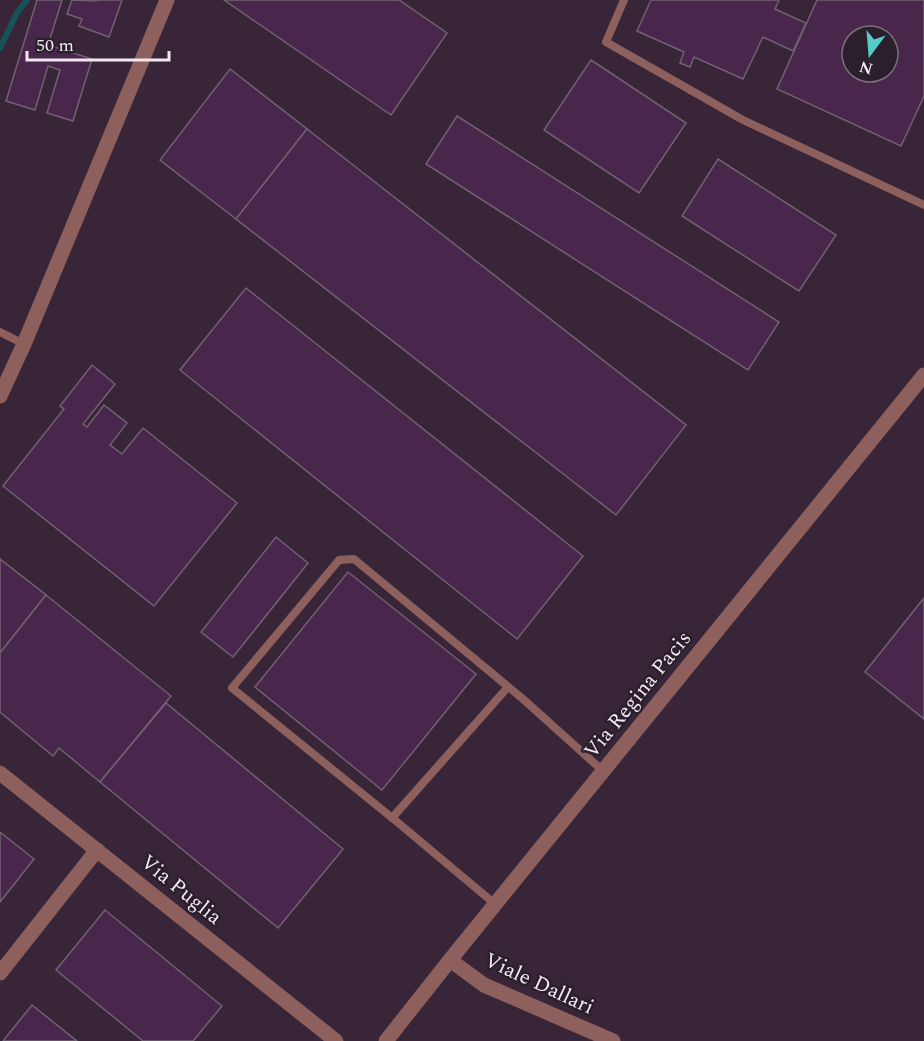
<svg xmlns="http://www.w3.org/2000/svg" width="924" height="1041" font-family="Spectral,serif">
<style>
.built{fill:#382638;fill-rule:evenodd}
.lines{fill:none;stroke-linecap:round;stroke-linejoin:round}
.stream{stroke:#155359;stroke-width:6}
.building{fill:#49264b;stroke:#716171;stroke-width:1.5;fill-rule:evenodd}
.service{stroke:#8d5f5d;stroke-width:8}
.minor{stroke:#8d5f5d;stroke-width:15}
.tertiary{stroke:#8d5f5d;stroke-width:15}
.labels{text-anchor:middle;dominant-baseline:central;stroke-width:5;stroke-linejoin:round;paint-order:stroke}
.street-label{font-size:21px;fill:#f1e8f1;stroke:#2c1f2c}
</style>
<rect width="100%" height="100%" fill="#2c1f2c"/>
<path class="built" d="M0 0H924V1041H0ZM852 36H888V72H852Z"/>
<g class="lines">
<polyline class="stream" points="0,48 17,13 27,0"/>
</g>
<g class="building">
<polygon points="37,0 62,0 48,45 92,59 73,121 47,113 60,70 48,66 35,110 6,101"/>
<polygon points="72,0 96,1 96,0 122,0 109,37 79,26 82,19 67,14"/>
<polygon points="224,0 399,0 447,33 391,115"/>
<polygon points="651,0 779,0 775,9 806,23 793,51 763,37 743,79 694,57 690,67 680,63 684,52 637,31"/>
<path d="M817 0H924V96L901 146 777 89ZM852 36H888V72H852Z"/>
<polygon points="591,60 686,123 639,193 544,130"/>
<polygon points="230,69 307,129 236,219 160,160"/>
<polygon points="457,116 779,322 748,370 426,164"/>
<polygon points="307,129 686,425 616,515 236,219"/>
<polygon points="718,159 836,235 799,291 682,216"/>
<polygon points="246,288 583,556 517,639 180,370"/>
<polygon points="92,365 115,384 83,424 87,427 104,405 127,423 110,445 122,454 143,428 237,503 154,606 3,486 64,409 60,406"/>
<polygon points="276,537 308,563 233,657 201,632"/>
<polygon points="0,559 46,595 0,653"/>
<polygon points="348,572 476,674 382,790 255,687"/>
<polygon points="46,595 171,696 100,782 59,748 53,756 0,712 0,653"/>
<polygon points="924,598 924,719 865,672"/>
<polygon points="166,703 343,849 278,928 100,782"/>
<polygon points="0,832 34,859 0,902"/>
<polygon points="105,910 222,1006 193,1041 143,1041 56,970"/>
<polygon points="32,1005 77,1041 3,1041"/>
</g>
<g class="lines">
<g class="service">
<polyline points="624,0 606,42 743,120 924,205"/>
<polyline points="0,332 24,344"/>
<polyline points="392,818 508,687"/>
<polyline points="495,904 396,821 232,688 339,560 354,559 523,699 603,771"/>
</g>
<g class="minor">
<polyline points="0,396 24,344 167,0"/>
<polyline points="0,773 336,1041"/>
<polyline points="450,960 484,985 613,1041"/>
<polyline points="0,973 97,850"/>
</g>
<polyline class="tertiary" points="386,1041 450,960 924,375"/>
</g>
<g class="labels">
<g class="street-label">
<text transform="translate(638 695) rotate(-51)">Via Regina Pacis</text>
<text transform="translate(181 890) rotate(39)">Via Puglia</text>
<text transform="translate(539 984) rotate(25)">Viale Dallari</text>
</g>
</g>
<g transform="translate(870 54) rotate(196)"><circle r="28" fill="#2c1f2c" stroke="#7b6f7b" stroke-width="1.5"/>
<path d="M0-4.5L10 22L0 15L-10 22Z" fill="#54cdc7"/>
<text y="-9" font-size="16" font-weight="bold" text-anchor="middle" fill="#f1e8f1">N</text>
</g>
<path d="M27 51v9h142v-9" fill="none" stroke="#f1e8f1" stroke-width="3"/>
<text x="36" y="51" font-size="18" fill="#f1e8f1" stroke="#2c1f2c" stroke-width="4.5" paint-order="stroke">50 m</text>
</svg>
